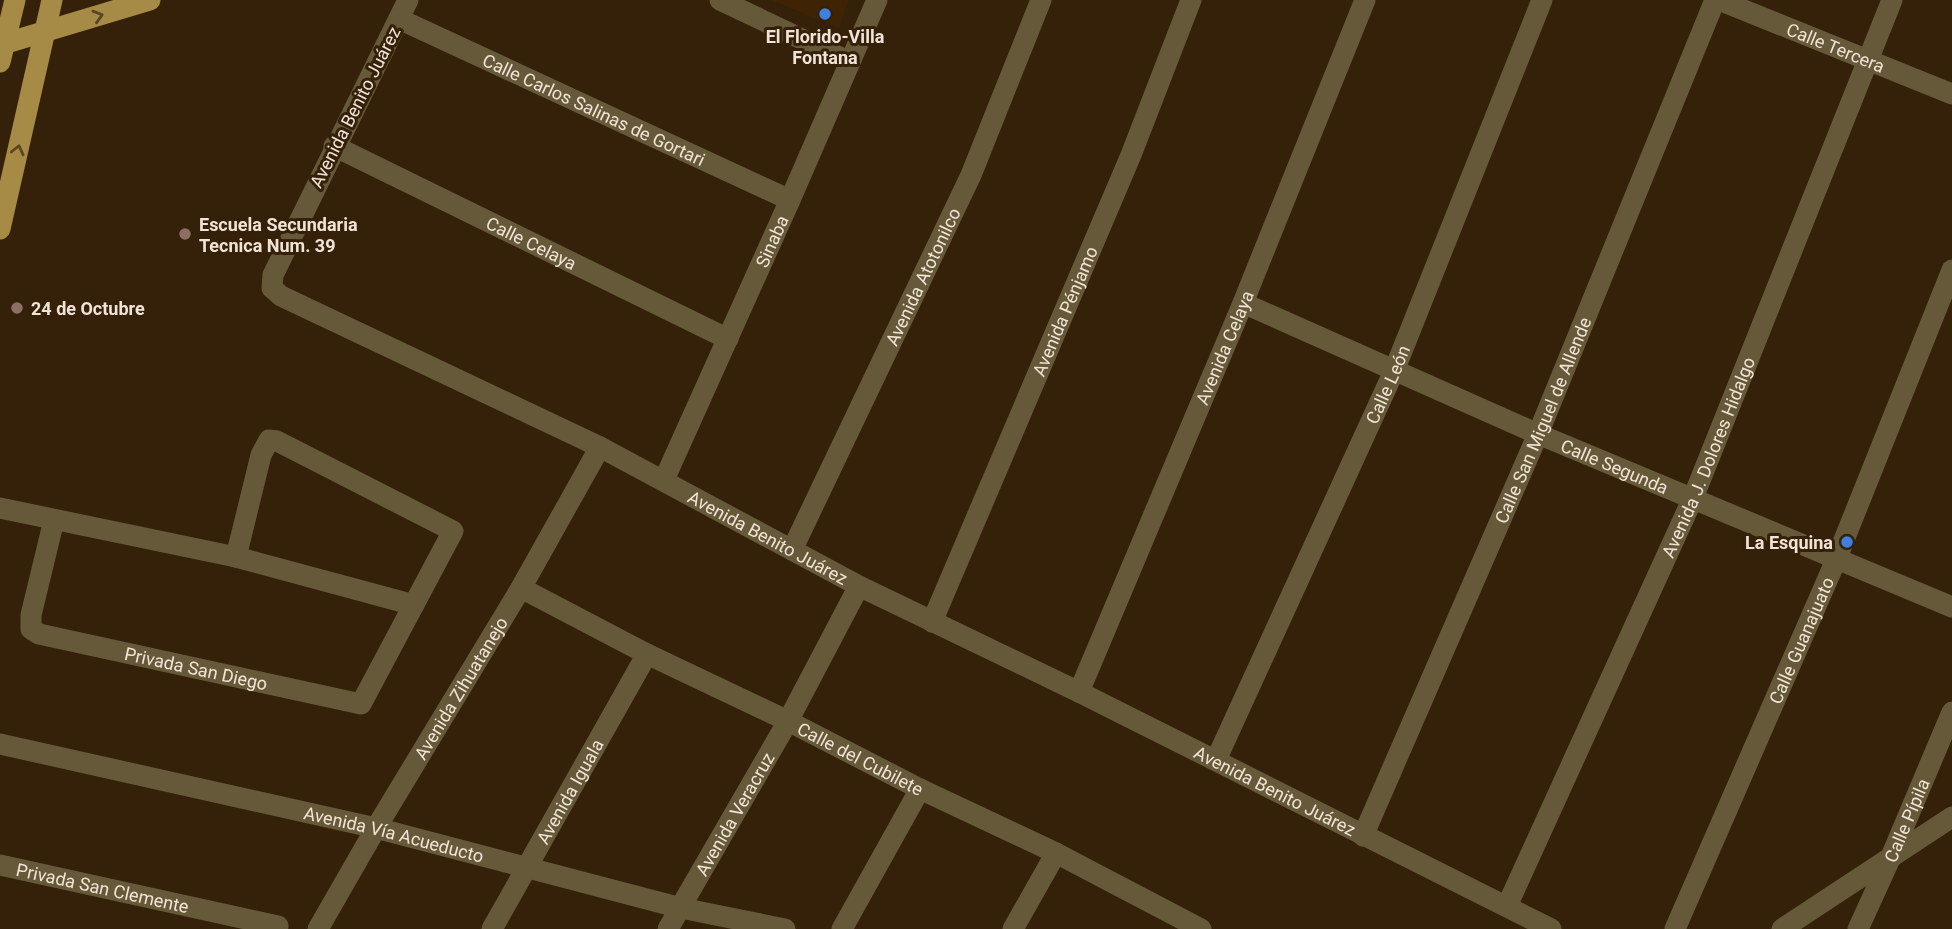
<svg xmlns="http://www.w3.org/2000/svg" width="1952" height="929" font-family="Roboto,sans-serif">
<style>
.built{fill:#3e2405}
.lines{fill:none;stroke-linecap:round;stroke-linejoin:round}
.minor{stroke:#655939;stroke-width:21}
.major{stroke:#a58b46;stroke-width:21}
.oneway{stroke:#5c451e}
.shop-dot{fill:#3f7fe0;stroke:#352009;stroke-width:2.5}
.education-dot{fill:#8d6e63;stroke:#352009;stroke-width:2.5}
.labels{text-anchor:middle;dominant-baseline:central;stroke-width:6;stroke-linejoin:round;paint-order:stroke}
.poi-label{font-size:18px;font-weight:bold;fill:#f1e3d5;stroke:#352009;text-anchor:start}
.street-label{font-size:18px;fill:#f1e3d5;stroke:#352009}
</style>
<rect width="100%" height="100%" fill="#352009"/>
<polygon class="built" points="771,0 849,0 839,28"/>
<g class="lines">
<g class="minor">
<path id="s1" d="M408 0 273 275 272 288 281 296 600 447 859 586 1079 692 1551 929"/>
<polyline points="720,0 850,62"/>
<path id="s2" d="M1719 0 1952 94"/>
<path id="s3" d="M399 19 790 200"/>
<path id="s4" d="M334 146 728 339"/>
<path id="s5" d="M1243 303 1538 434 1952 607"/>
<path id="s6" d="M664 480 790 200 877 0"/>
<polyline points="0,508 236,557 414,605"/>
<path id="s7" d="M54 520 31 615V629L39 634 361 704 453 531 277 441 269 440 261 455 236 557"/>
<path id="s8" d="M792 550 971 175 1041 0"/>
<path id="s9" d="M521 588 647 654 788 721 920 789 1056 853 1201 929"/>
<path id="s10" d="M932 622 1131 155 1191 0"/>
<path id="s11" d="M1079 692 1243 303 1365 0"/>
<path id="s12" d="M0 744 376 828 681 908 785 929"/>
<path id="s13" d="M1216 760 1394 371 1542 0"/>
<path id="s14" d="M1363 836 1538 434 1715 0"/>
<path id="s15" d="M0 865 278 926"/>
<path id="s16" d="M1507 906 1693 498 1892 0"/>
<path id="s17" d="M318 929 376 828 521 588 600 447"/>
<path id="s18" d="M492 929 647 654"/>
<path id="s19" d="M668 929 788 721 859 586"/>
<polyline points="842,929 920,789"/>
<polyline points="1013,929 1056,853"/>
<path id="s20" d="M1675 929 1836 560 1952 270"/>
<polyline points="1782,929 1952,817"/>
<path id="s21" d="M1858 929 1890 859 1952 712"/>
</g>
<g class="major">
<polyline points="0,45 150,0"/>
<polyline points="0,62 15,0"/>
<polyline points="0,229 52,0"/>
</g>
</g>
<defs><path id="oneway-chevron" d="M-2-3.5L2.5 0L-2 3.5" fill="none" stroke-width="1.6" stroke-linecap="round" stroke-linejoin="round" transform="scale(1.75)"/></defs>
<g class="oneway">
<use href="#oneway-chevron" transform="translate(98 16) rotate(-17)"/>
<use href="#oneway-chevron" transform="translate(18 150) rotate(-77)"/>
</g>
<g class="shop-dot">
<circle cx="825" cy="14" r="7"/>
<circle cx="1847" cy="542" r="7"/>
</g>
<g class="education-dot">
<circle cx="185" cy="234" r="7"/>
<circle cx="17" cy="308" r="7"/>
</g>
<g class="labels">
<g class="poi-label">
<text x="825" y="36" text-anchor="middle">El Florido-Villa<tspan x="825" dy="21">Fontana</tspan></text>
<text x="199" y="224">Escuela Secundaria<tspan x="199" dy="21">Tecnica Num. 39</tspan></text>
<text x="31" y="308">24 de Octubre</text>
<text x="1833" y="542" text-anchor="end">La Esquina</text>
</g>
<g class="street-label">
<text stroke="none"><textPath href="#s2" startOffset="126">Calle Tercera</textPath></text>
<text transform="translate(355 107) rotate(-63)">Avenida Benito Juárez</text>
<text stroke="none"><textPath href="#s3" startOffset="215">Calle Carlos Salinas de Gortari</textPath></text>
<text stroke="none"><textPath href="#s6" startOffset="262">Sinaba</textPath></text>
<text stroke="none"><textPath href="#s4" startOffset="220">Calle Celaya</textPath></text>
<text stroke="none"><textPath href="#s8" startOffset="303">Avenida Atotonilco</textPath></text>
<text stroke="none"><textPath href="#s10" startOffset="338">Avenida Pénjamo</textPath></text>
<text stroke="none"><textPath href="#s11" startOffset="374">Avenida Celaya</textPath></text>
<text stroke="none"><textPath href="#s13" startOffset="413">Calle León</textPath></text>
<text stroke="none"><textPath href="#s14" startOffset="453">Calle San Miguel de Allende</textPath></text>
<text stroke="none"><textPath href="#s16" startOffset="492">Avenida J. Dolores Hidalgo</textPath></text>
<text stroke="none"><textPath href="#s5" startOffset="406">Calle Segunda</textPath></text>
<text stroke="none"><textPath href="#s1" startOffset="875">Avenida Benito Juárez</textPath></text>
<text stroke="none"><textPath href="#s20" startOffset="315">Calle Guanajuato</textPath></text>
<text stroke="none"><textPath href="#s7" startOffset="282">Privada San Diego</textPath></text>
<text stroke="none"><textPath href="#s17" startOffset="280">Avenida Zihuatanejo</textPath></text>
<text stroke="none"><textPath href="#s9" startOffset="380">Calle del Cubilete</textPath></text>
<text stroke="none"><textPath href="#s1" startOffset="1442">Avenida Benito Juárez</textPath></text>
<text stroke="none"><textPath href="#s18" startOffset="158">Avenida Iguala</textPath></text>
<text stroke="none"><textPath href="#s19" startOffset="133">Avenida Veracruz</textPath></text>
<text stroke="none"><textPath href="#s21" startOffset="119">Calle Pípila</textPath></text>
<text stroke="none"><textPath href="#s12" startOffset="404">Avenida Vía Acueducto</textPath></text>
<text stroke="none"><textPath href="#s15" startOffset="105">Privada San Clemente</textPath></text>
</g>
</g>
</svg>
